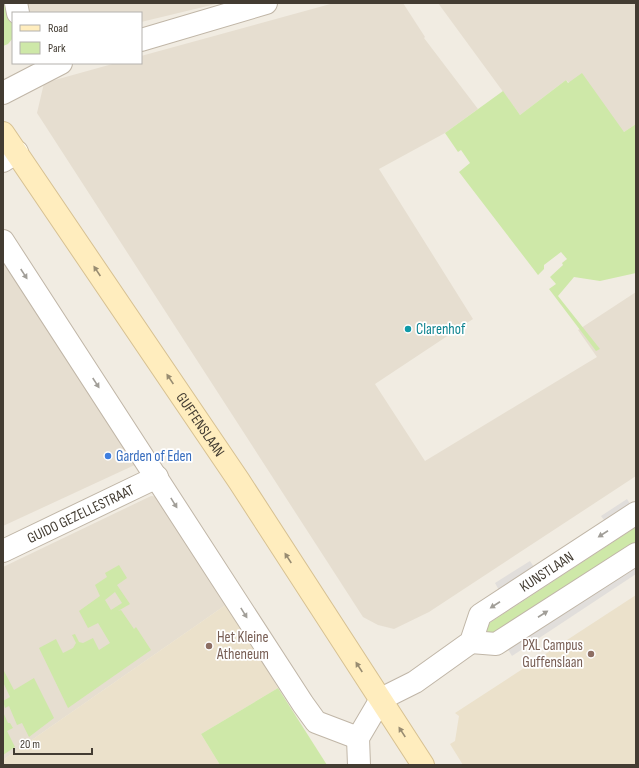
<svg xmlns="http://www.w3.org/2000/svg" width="639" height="768" font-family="'Sofia Sans Condensed',sans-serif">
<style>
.residential{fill:#e6ded0}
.education{fill:#ebe1cb}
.green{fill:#cee8a8;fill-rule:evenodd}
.parking{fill:#e1dedb}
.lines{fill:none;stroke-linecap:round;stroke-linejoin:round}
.minor-casing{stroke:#c0b6a7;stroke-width:24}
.secondary-casing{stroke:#d7c192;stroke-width:24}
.minor{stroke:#fff;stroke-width:22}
.secondary{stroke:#ffedbe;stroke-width:22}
.oneway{fill:#988c71}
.oneway2{fill:#a19e98}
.culture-dot{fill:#0f9aa8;stroke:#fff;stroke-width:1.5}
.shop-dot{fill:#3f7fe0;stroke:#fff;stroke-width:1.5}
.education-dot{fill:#8d6e63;stroke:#fff;stroke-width:1.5}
.labels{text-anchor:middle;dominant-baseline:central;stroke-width:3.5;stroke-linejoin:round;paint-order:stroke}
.culture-label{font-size:15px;fill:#0d838f;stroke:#fff;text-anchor:start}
.street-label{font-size:15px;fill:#433c32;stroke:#fff}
.shop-label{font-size:15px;fill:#366cbe;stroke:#fff;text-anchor:start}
.education-label{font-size:15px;fill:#785e54;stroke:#fff;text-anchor:start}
</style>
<rect width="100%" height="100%" fill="#f1ece2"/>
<g class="residential">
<polygon points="22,3 220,3 141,22 141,13 25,13"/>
<polygon points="334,3 403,3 425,37 424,38 478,109 445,133 379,169 473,319 375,384 425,461 597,357 578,330 636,292 636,476 429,612 394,629 378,625 363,617 37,113 44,83 116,63 141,63 141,56"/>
<polygon points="438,3 636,3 636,124 624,132 566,80 520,115"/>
<polygon points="3,253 139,463 3,526"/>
<polygon points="151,496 161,497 227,604 3,760 3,567"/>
</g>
<g class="education">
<polygon points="636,595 636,765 463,765 450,744 455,741 459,716 455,713"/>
<polygon points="227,604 278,688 201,734 220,765 3,765 3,760"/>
</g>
<g class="green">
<polygon points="3,3 12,3 13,38 8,44 3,46"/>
<polygon points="582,73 624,132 636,124 636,273 600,281 574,277 558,296 600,349 596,351 549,289 556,284 550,277 563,265 562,263 567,259 561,252 544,265 544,269 538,275 459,172 470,163 461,150 458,152 445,133 503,91 520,115 566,80 568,83"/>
<polygon points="636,527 636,543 489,636 486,631 488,624"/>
<path d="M119 565 127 578 117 585 130 604 118 611 121 610 134 629 136 627 151 650 68 708 39 648 56 639 63 653 73 648 76 643 72 635 75 634 79 642 83 643 93 638 99 650 110 643 98 623 88 628 79 611 100 596 95 585 107 577 105 573ZM115 592 122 603 111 610 105 600Z"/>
<polygon points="4,671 14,690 34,678 54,718 29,737 22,723 17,725 9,706 5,708 3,701 10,697 3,682"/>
<polygon points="278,688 327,765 220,765 201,734"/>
<polygon points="3,712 8,723 10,723 13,728 7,731 15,747 3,755"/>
</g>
<g class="parking">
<polygon points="627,499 632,507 607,524 601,516"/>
<polygon points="530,561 536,570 500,592 495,583"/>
<polygon points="636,564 636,574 512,656 507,648"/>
</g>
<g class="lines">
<defs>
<g id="minor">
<polyline points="16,3 18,13"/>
<polyline points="141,40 266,3"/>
<polyline points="3,93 61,63"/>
<polyline points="3,161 17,152"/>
<polyline points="3,241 303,704 316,722 358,738"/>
<path id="s1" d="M3 551 157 477"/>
<polyline points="471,642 496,644 636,554"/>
<path id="s2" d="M359 765 358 738 381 699 415 682 471 642 480 615 636 513"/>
</g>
<g id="secondary">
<path id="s3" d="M3 133 239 481 423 765"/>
</g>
</defs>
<use href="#minor" class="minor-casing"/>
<use href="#secondary" class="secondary-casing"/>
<use href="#minor" class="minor"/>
<use href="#secondary" class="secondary"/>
</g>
<defs><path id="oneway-solid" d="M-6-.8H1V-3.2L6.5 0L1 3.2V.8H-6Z"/></defs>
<g class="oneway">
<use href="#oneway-solid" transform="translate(97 271) rotate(-124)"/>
<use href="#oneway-solid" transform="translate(170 379) rotate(-124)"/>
<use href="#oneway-solid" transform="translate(288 558) rotate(-123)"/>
<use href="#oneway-solid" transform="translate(359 667) rotate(-123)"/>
<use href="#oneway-solid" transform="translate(402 732) rotate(-123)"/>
</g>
<g class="oneway2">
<use href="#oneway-solid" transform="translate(24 274) rotate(57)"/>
<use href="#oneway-solid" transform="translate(96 383) rotate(57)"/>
<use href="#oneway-solid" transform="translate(174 503) rotate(58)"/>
<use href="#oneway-solid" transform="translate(603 534) rotate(147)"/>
<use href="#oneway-solid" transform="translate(495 605) rotate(147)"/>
<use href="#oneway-solid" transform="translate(244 613) rotate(58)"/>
<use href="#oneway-solid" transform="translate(543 614) rotate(-33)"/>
</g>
<circle class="culture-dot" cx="408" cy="329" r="4"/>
<circle class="shop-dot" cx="108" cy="456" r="4"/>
<g class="education-dot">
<circle cx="209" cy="646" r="4"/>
<circle cx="591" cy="654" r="4"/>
</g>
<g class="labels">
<g class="culture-label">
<text x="416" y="329">Clarenhof</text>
</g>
<g class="street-label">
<text stroke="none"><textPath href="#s3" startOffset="352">GUFFENSLAAN</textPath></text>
<text stroke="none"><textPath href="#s1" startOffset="86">GUIDO GEZELLESTRAAT</textPath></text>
<text stroke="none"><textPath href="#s2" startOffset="287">KUNSTLAAN</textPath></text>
</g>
<g class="shop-label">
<text x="116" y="456">Garden of Eden</text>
</g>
<g class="education-label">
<text x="217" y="637">Het Kleine<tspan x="217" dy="17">Atheneum</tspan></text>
<text x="583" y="645" text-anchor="end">PXL Campus<tspan x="583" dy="17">Guffenslaan</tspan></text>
</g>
</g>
<rect width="639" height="768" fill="none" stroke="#433c32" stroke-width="8"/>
<rect x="12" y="12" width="130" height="52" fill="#ffffff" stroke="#b4b1ad"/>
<rect x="20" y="25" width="20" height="6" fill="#ffedbe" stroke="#b4b1ad"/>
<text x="48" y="32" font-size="12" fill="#433c32">Road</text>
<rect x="20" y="42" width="20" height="12" fill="#cee8a8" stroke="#b4b1ad"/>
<text x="48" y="52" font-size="12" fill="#433c32">Park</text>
<path d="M14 748v6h78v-6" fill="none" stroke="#433c32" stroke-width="2"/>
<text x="20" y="748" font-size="12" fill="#433c32" stroke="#ffffff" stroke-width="3" paint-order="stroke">20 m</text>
</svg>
